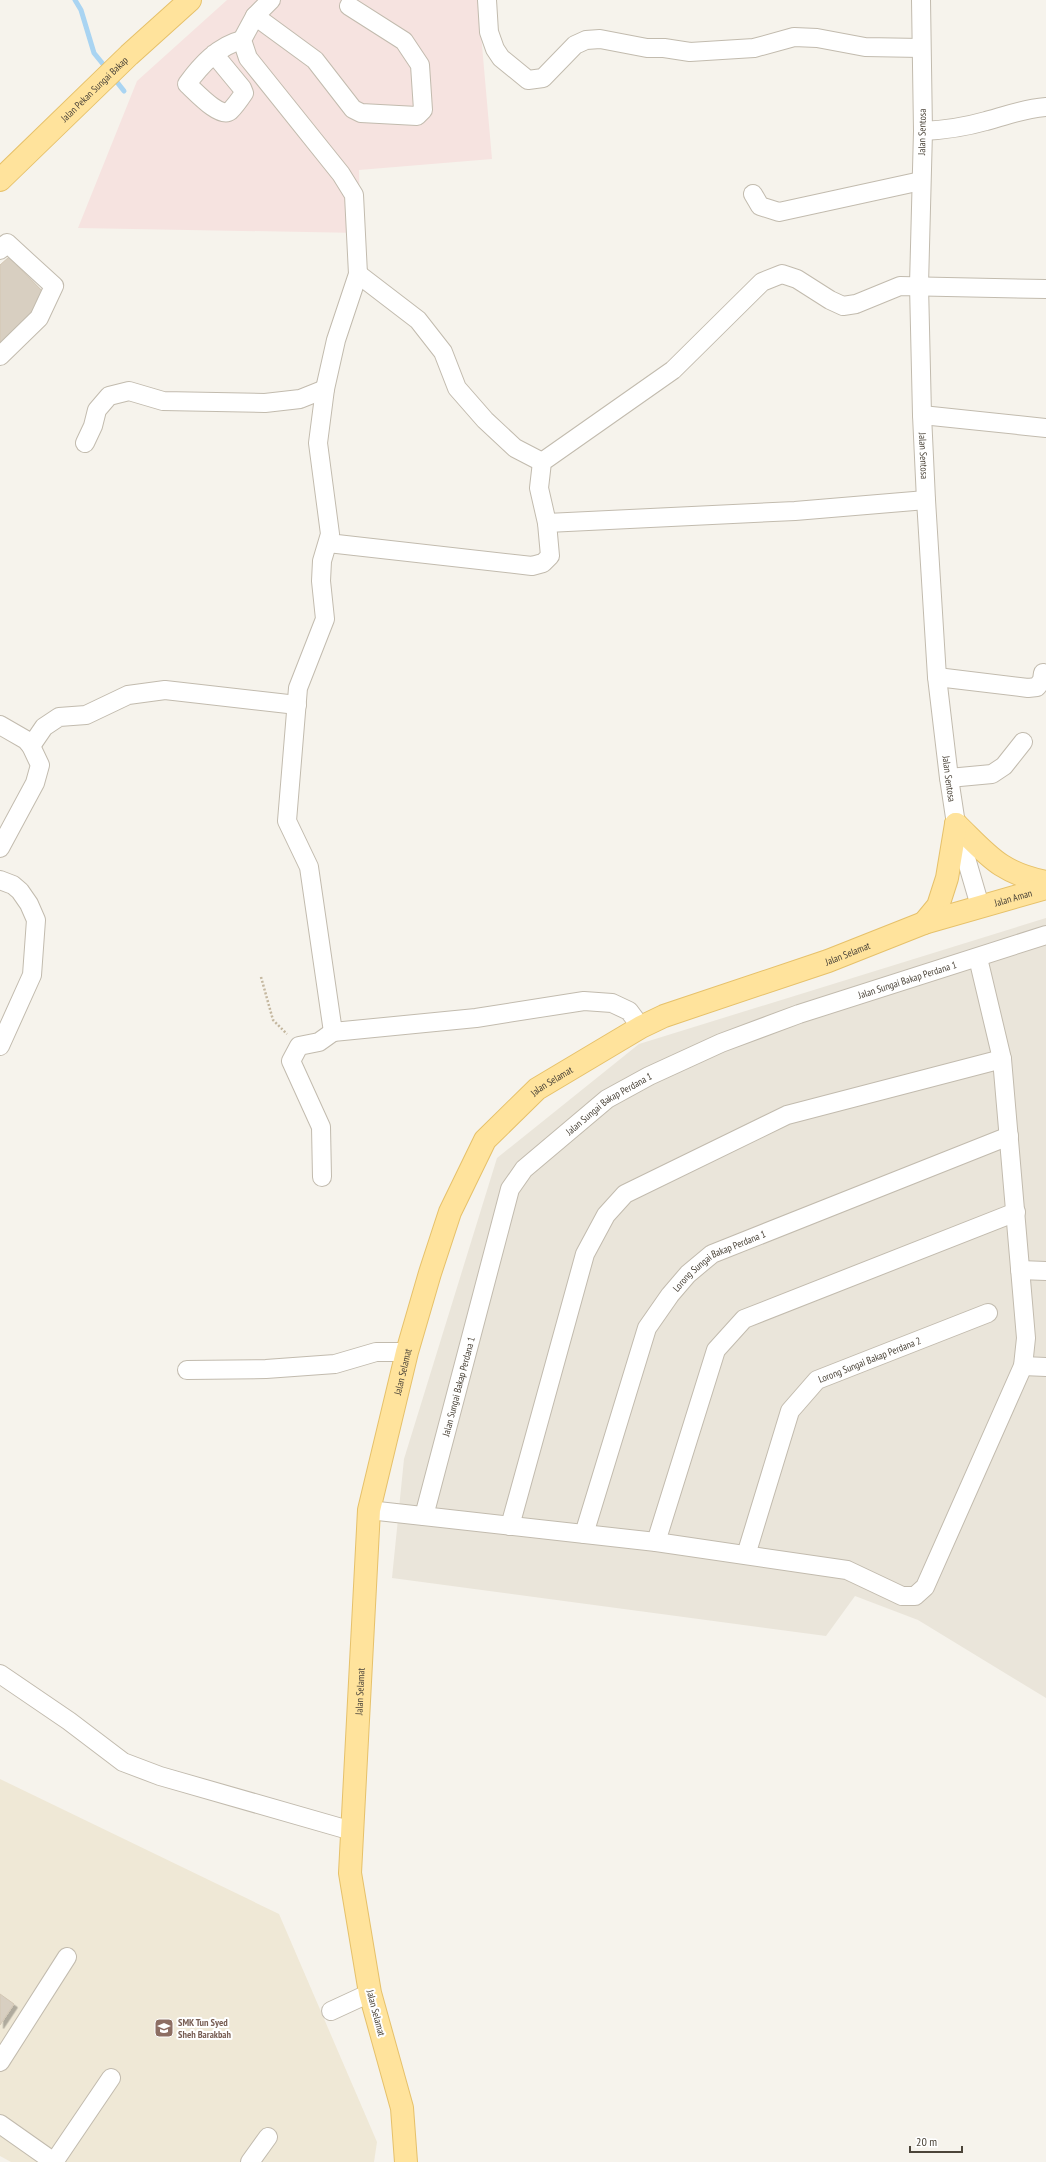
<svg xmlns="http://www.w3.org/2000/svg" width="1046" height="2162" font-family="'PT Sans Narrow',sans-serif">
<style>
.residential{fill:#eae5da}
.education{fill:#efe8d6}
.medical{fill:#f6e3e0}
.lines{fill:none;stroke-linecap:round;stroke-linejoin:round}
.stream{stroke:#a9d4f2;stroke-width:5}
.building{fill:#d8cfc1;stroke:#d3c7b4;filter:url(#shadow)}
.minor-casing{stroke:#c2bbae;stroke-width:20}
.major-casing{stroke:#e6c16a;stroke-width:24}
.path{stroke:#c4b79f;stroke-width:2.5;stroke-dasharray:2 2;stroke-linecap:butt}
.minor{stroke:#fff;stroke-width:18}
.major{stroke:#ffe39c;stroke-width:22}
.labels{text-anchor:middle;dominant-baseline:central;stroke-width:4;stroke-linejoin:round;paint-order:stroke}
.street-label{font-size:10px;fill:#4b4439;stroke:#fff}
.education-label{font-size:10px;font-weight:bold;fill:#785e54;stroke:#fff;text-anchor:start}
</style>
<defs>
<filter id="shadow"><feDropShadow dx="3.5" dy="3.5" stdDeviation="0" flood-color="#0004"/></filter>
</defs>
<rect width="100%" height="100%" fill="#f6f3ec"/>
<polygon class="residential" points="1046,918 1046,1698 918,1620 855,1596 826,1636 392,1578 404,1459 497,1158 639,1044"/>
<polygon class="education" points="0,1779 279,1914 377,2142 374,2162 11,2162 0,2156"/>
<polygon class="medical" points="227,0 478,0 492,159 359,170 360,233 78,228 137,81"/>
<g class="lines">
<g class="stream">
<polyline points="75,0 81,10 94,53 107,69"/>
<polyline points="113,77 124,91"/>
</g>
</g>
<g class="building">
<polygon points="9,257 42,291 29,319 0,346 0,265"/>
<polygon points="0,1994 14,2004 0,2025"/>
</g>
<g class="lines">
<defs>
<g id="minor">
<polyline points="271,0 255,16 242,40 248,58 341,174 354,195 358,274 336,340 325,389 318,443 330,534 322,561 321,581 325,619 298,688 287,821 309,867 333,1032 476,1018 584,1001 612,1003 629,1011 641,1027"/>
<polyline points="487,0 489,32 495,49 501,58 528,80 543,78 575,45 586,40 600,39 647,48 664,48 690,52 754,48 794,37 817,38 865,47 921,48"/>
<path id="s1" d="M921 0 923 131 919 285 922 415 926 500 937 677 949 778 956 824 980 906"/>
<polyline points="255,16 315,60 353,109 361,113 417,116 423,110 420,65 404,41 349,6"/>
<path d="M214 54 242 88 244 93C240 99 235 106 230 111 220 119 195 91 187 84 201 65 218 46 242 40"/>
<path d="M923 131C945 130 965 127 986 121 1009 115 1022 109 1046 107"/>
<polyline points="753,194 760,206 779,212 921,181"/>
<polyline points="0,250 7,243 54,286 39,318 0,356"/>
<polyline points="358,274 418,320 443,352 457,388 485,420 515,448 542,462"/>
<polyline points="922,415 1046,428"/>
<polyline points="85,443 93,426 97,410 109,396 129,391 163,401 265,403 300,399 325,389"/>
<polyline points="547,523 795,511 926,500"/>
<polyline points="328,543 532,566 543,563 550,556 547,523 539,488 542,462 673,370 762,282 782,274 797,279 830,300 843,306 856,304 900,286 1046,289"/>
<polyline points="937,677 1028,688 1037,687 1042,680 1043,673"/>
<polyline points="0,725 26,740 31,746 40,765 35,783 0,848"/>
<polyline points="31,746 44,727 59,717 86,715 128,695 165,690 297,705"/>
<polyline points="949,778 992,774 1004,766 1023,742"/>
<polyline points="0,880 13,885 20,891 29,904 36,920 32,975 0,1046"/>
<polyline points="322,1177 321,1127 291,1061 299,1046 319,1042 333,1032"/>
<polyline points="1020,1270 1046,1271"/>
<polyline points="1023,1366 1046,1367"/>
<polyline points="187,1370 266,1369 335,1364 376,1352 407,1352"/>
<polyline points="369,1510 656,1542 847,1570 902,1596 915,1596 925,1587 1023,1366 1026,1338 1002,1059 978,958"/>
<path id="s2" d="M424 1516 510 1189 524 1169 607 1099 649 1076 721 1043 799 1014 1046 935"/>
<polyline points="510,1526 585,1254 606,1215 625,1194 787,1115 1002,1059"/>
<path id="s3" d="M584 1534 647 1328 670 1295 688 1274 712 1254 1009 1136"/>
<polyline points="656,1542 716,1350 744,1319 1016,1212"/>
<path id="s4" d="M746 1555 790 1411 817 1380 988 1313"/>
<polyline points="0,1674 69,1721 123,1762 160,1776 352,1831"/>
<polyline points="331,2011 370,1993"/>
<polyline points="0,2062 67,1957"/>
<polyline points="0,2124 54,2162"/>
<polyline points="54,2162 111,2078"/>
<polyline points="250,2162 268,2137"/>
</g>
<g id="major">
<path id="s5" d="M0 180 129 55 190 0"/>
<path d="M956 824C988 855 1000 873 1046 882"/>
<polyline points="924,923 938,906 947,878 956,824"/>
<path id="s6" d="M406 2162 402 2108 370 1993 350 1873 369 1510 407 1352 430 1273 450 1212 485 1140 537 1089 641 1027 664 1016 828 961 924 923 1046 888"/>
</g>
</defs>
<use href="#minor" class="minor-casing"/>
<use href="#major" class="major-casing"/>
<polyline class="path" points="261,977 273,1020 287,1034"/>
<use href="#minor" class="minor"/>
<use href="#major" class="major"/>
</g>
<defs>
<symbol id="school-square" viewBox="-11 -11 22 22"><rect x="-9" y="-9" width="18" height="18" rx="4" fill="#8d6e63" stroke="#fff"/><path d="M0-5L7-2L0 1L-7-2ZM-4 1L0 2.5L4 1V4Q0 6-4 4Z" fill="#fff"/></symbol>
</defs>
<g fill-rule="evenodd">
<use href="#school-square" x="153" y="2017" width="22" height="22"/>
</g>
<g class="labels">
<g class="street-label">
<text stroke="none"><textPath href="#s5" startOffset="131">Jalan Pekan Sungai Bakap</textPath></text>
<text transform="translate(922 132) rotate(-89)">Jalan Sentosa</text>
<text stroke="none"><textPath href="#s1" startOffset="456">Jalan Sentosa</textPath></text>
<text stroke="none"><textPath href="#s1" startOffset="780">Jalan Sentosa</textPath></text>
<text stroke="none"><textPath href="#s6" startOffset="1636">Jalan Aman</textPath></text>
<text stroke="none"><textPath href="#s6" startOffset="1461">Jalan Selamat</textPath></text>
<text stroke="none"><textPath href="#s2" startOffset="795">Jalan Sungai Bakap Perdana 1</textPath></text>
<text stroke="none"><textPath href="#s6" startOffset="1137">Jalan Selamat</textPath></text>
<text stroke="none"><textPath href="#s2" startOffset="470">Jalan Sungai Bakap Perdana 1</textPath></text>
<text stroke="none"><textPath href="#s3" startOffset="317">Lorong Sungai Bakap Perdana 1</textPath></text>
<text stroke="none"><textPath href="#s4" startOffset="248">Lorong Sungai Bakap Perdana 2</textPath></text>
<text stroke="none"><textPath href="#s6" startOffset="801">Jalan Selamat</textPath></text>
<text stroke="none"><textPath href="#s2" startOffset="134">Jalan Sungai Bakap Perdana 1</textPath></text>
<text stroke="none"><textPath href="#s6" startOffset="477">Jalan Selamat</textPath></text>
<text transform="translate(376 2013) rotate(75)">Jalan Selamat</text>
</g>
<g class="education-label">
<text x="178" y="2022">SMK Tun Syed<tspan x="178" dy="12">Sheh Barakbah</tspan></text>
</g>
</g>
<path d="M910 2146v6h52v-6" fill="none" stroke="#4b4439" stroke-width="2"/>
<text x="916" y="2146" font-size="12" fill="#4b4439" stroke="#ffffff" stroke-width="3" paint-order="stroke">20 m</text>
</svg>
